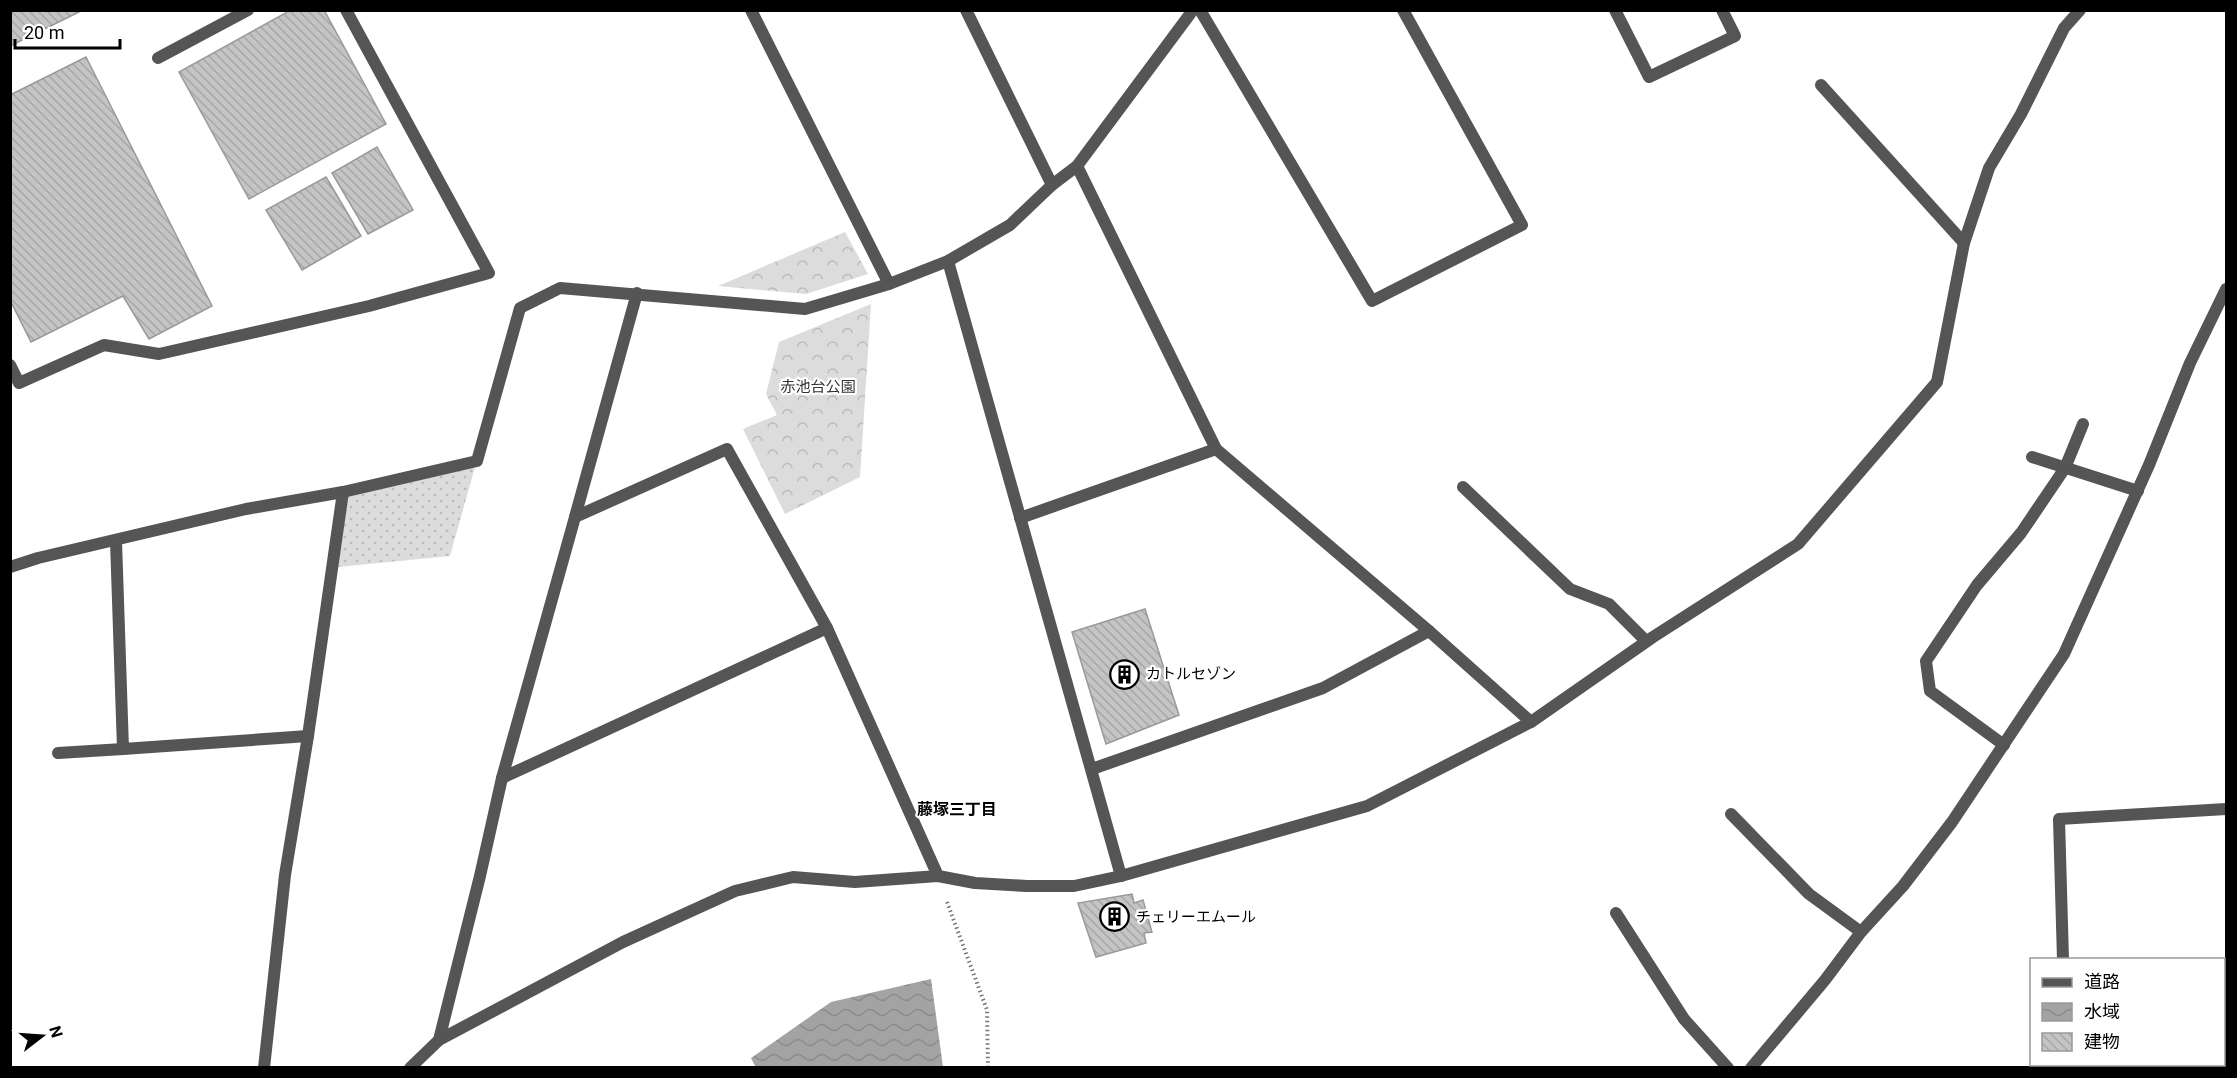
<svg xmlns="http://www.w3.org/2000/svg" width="2237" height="1078" font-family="Roboto,'Noto Sans JP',sans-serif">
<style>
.grass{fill:url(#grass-dots)}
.forest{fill:url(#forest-crowns)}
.water{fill:url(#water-waves)}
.building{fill:url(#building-back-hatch);stroke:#999;stroke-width:1.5}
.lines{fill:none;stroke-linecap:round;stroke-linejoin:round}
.path{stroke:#777;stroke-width:4;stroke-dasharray:1.5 3;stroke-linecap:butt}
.service{stroke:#555;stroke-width:12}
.minor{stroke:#555;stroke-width:12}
.labels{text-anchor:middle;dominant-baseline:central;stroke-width:4.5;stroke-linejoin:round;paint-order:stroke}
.park-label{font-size:15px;fill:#333;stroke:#fff}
.poi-label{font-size:15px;fill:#000;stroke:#fff;text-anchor:start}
.neighbourhood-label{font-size:16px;font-weight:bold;fill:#000;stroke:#fff}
</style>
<defs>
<pattern id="grass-dots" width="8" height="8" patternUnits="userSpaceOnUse" patternTransform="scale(1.5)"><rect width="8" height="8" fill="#dcdcdc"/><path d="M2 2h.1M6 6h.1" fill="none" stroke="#bbb" stroke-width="1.8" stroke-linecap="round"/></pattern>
<pattern id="forest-crowns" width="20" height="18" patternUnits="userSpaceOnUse" patternTransform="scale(1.5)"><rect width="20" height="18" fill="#dcdcdc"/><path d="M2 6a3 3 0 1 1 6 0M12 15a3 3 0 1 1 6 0" fill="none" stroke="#bbb"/></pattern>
<pattern id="water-waves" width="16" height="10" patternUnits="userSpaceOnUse" patternTransform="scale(1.5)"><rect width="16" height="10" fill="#a3a3a3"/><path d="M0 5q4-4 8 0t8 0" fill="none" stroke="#8b8b8b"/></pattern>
<pattern id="building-back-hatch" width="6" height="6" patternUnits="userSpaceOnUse" patternTransform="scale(1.5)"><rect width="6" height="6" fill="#c4c4c4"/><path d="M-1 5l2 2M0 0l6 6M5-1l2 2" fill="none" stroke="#a7a7a7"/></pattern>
</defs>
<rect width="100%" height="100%" fill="#fff"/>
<polygon class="grass" points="475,467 450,556 338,567 348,497"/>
<g class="forest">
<polygon points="845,232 868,274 806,294 718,286"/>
<polygon points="871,304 860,477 785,514 743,429 777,415 766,394 779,342"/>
</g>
<polygon class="water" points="931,979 943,1067 756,1068 751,1058 831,1002"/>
<g class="building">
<polygon points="10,10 83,10 10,46"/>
<polygon points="291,10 324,10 386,124 249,199 179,72"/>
<polygon points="86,57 212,306 149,339 123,296 31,342 10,300 10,95"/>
<polygon points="377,147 413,210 368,234 332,173"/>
<polygon points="326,177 361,236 302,270 266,210"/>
<polygon points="1145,609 1179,715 1106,744 1072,632"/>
<polygon points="1132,894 1134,903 1143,900 1152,932 1144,933 1146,943 1096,957 1078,903"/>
</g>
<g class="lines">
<polyline class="path" points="947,902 987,1010 988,1068"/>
<g class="service">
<polyline points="158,58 248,10"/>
<polyline points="10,365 19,383 104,345 159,354 369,306 489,273 346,10"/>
<polyline points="58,753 123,749"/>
<polyline points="1731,814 1809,894 1861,932"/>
<polyline points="1616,913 1684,1019 1728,1068"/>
</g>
<g class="minor">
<polyline points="751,10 889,284"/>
<polyline points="966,10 1052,185"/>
<polyline points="1200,10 1372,301 1522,225 1403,10"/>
<polyline points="1615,10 1649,77 1735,36 1722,10"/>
<polyline points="1821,85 1964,243"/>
<polyline points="1077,166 1216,449 1429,631 1531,722"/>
<polyline points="948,261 1121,876"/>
<polyline points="2032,457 2138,491"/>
<polyline points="1463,487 1570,589 1609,604 1646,641"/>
<polyline points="575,517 637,293"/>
<polyline points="1020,518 1216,449"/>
<polyline points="116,541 123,749 308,736"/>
<polyline points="10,567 38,558 246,509 343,492 477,461 520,308 560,288 805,309 889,284 948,261 1010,225 1052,185 1077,166 1193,10"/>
<polyline points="2004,745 1930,691 1926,661 1977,585 2021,533 2065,468 2083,424"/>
<polyline points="1092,769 1323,688 1429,631"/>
<polyline points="502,778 827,628"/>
<polyline points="938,876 827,628 727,449 575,517 502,778 480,876 439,1040 623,942 735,891 793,877 855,882 938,876 975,883 1027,886 1074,886 1121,876 1367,806 1531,722 1653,637 1798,544 1937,382 1964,243 1989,168 2021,114 2064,28 2080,10"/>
<polyline points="2063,960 2059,819 2226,809"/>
<polyline points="2066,1064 2066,1068"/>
<polyline points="264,1068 285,875 308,736 343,492"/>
<polyline points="410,1068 439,1040"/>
<polyline points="1751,1068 1825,980 1861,932 1903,886 1952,822 2064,654 2149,465 2190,363 2226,289"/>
</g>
</g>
<defs>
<symbol id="building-ring" viewBox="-11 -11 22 22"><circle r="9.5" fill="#fff" stroke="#000" stroke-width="1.5"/><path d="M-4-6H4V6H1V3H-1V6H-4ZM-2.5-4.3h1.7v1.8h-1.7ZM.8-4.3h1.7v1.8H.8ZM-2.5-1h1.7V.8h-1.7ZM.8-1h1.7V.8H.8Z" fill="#000"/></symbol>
</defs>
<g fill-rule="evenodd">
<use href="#building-ring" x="1108" y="658" width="33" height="33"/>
<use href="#building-ring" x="1098" y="900" width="33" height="33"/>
</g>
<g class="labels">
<g class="park-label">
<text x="818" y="387">赤池台公園</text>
</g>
<g class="poi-label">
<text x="1146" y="674">カトルセゾン</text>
<text x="1136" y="917">チェリーエムール</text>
</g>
<g class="neighbourhood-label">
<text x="957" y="809">藤塚三丁目</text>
</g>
</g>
<rect width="2237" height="1078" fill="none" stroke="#000000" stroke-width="24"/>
<rect x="2030" y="958" width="195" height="108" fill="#ffffff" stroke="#999999" stroke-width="1.5"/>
<rect x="2042" y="978" width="30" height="9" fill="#555555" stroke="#999999" stroke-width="1.5"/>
<text x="2084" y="988" font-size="18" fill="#000000">道路</text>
<rect x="2042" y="1003" width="30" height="18" fill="url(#water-waves)" stroke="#999999" stroke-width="1.5"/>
<text x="2084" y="1018" font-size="18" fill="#000000">水域</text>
<rect x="2042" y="1033" width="30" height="18" fill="url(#building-back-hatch)" stroke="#999999" stroke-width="1.5"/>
<text x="2084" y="1048" font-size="18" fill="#000000">建物</text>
<g transform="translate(42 1036) rotate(73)" stroke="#ffffff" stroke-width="4.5" paint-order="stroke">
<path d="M0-4.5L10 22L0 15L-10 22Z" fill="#000000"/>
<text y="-9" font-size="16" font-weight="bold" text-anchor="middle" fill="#000000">N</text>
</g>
<path d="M15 39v9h105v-9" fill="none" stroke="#000000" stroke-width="3"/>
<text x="24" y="39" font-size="18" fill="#000000" stroke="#ffffff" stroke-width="4.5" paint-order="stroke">20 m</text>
</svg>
